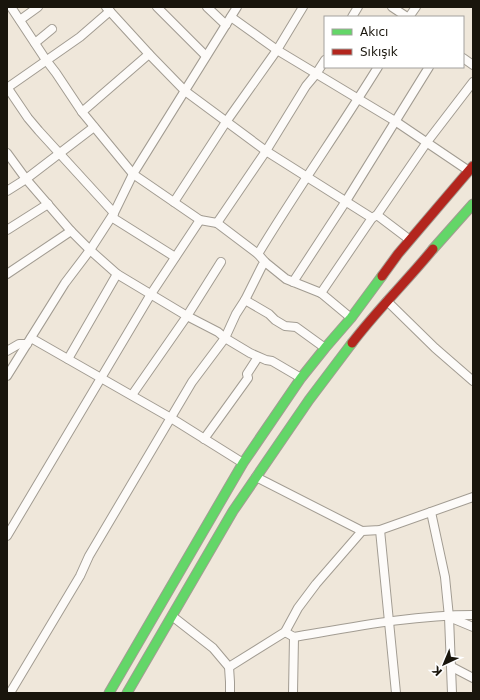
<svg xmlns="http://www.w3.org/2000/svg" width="480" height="700" font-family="'DejaVu Sans',sans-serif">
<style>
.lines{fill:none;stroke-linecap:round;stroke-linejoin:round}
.street-casing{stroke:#a29c92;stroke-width:10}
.fast-casing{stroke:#a29c92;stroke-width:11}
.jam-casing{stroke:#a29c92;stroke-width:11}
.street{stroke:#fdfbf9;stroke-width:8}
.fast{stroke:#63d668;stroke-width:9}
.jam{stroke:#b3261e;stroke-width:9}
</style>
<rect width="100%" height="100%" fill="#efe7da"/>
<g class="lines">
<defs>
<g id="street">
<polyline points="11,7 46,60 56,73 82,112 133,174 200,220 217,223 258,254 265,262 286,279 321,293 351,318"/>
<polyline points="106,7 149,54 185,91 266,151 372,218"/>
<polyline points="157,7 206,56"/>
<polyline points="207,7 226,25"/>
<polyline points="392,7 407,17"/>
<polyline points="231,17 277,50 395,121 469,171"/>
<polyline points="352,17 358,7"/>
<polyline points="409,17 416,7"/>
<polyline points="20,20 38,7"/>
<polyline points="35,43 52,29"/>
<polyline points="463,58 473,65"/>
<polyline points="7,87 28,118 39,131 114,213 113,218 175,257"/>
<polyline points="7,88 80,37 110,11"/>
<polyline points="82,112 149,54"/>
<polyline points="7,153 26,179 71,231 90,250 117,274 187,316 218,332 225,338 250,353 266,360 272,361 301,378"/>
<polyline points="7,191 26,179 94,127"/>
<polyline points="174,202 226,122 277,50 303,7"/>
<polyline points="377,215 410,240"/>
<polyline points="217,223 266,151 306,86 316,74 325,60"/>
<polyline points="7,230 48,204"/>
<path d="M258 254C296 191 339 130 378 67"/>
<polyline points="7,274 71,231"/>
<polyline points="293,282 346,201 429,67"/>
<polyline points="321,293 372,218 377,215 427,142 473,82"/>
<polyline points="245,300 269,314 275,320 285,326 296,327 325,348"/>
<polyline points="387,301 435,348 473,381"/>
<polyline points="31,338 171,418 243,463"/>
<polyline points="7,351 19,344 27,344"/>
<polyline points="68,359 117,274"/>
<polyline points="7,376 65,283 90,250 114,213 133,174 237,7"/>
<polyline points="132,395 187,316 221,262"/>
<polyline points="204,439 248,378 247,374 258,357"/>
<polyline points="256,477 362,531"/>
<polyline points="431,512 445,577 449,617 452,693"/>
<polyline points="380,530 396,693"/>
<polyline points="7,536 151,294 200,220"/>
<polyline points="172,616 213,648 229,667 230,682 230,693"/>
<polyline points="449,617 473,627"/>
<path d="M285 632 294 637C353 627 413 615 473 615"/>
<polyline points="229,667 285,632 298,608 316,584 362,531 380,530 473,497"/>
<polyline points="452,667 473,678"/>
<polyline points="10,693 80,576 89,556 192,382 225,338 236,314 245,300 262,266 265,262"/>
<polyline points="293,693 294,637"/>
</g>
<g id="fast">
<polyline points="433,249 473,204"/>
<polyline points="109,693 243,463 301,378 325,348 351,318 382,276"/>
<polyline points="127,693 233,511 309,400 352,343"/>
</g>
<g id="jam">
<polyline points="382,276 398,254 473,166"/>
<path d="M352 343C377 310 407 281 433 249"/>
</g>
</defs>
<use href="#street" class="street-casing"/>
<use href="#fast" class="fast-casing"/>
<use href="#jam" class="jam-casing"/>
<use href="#street" class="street"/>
<use href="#fast" class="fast"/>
<use href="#jam" class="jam"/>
</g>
<rect width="480" height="700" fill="none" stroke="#19150c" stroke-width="16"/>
<rect x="324" y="16" width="140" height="52" fill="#ffffff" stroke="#a3a19e"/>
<rect x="332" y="29" width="20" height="6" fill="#63d668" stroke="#a3a19e"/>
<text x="360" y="36" font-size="12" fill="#19150c">Akıcı</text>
<rect x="332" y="49" width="20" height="6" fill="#b3261e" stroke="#a3a19e"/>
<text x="360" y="56" font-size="12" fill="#19150c">Sıkışık</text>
<g transform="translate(444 664) rotate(224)" stroke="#ffffff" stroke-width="3" paint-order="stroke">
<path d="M0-3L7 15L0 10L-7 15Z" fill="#19150c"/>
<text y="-6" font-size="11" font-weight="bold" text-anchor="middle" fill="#19150c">K</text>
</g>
</svg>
